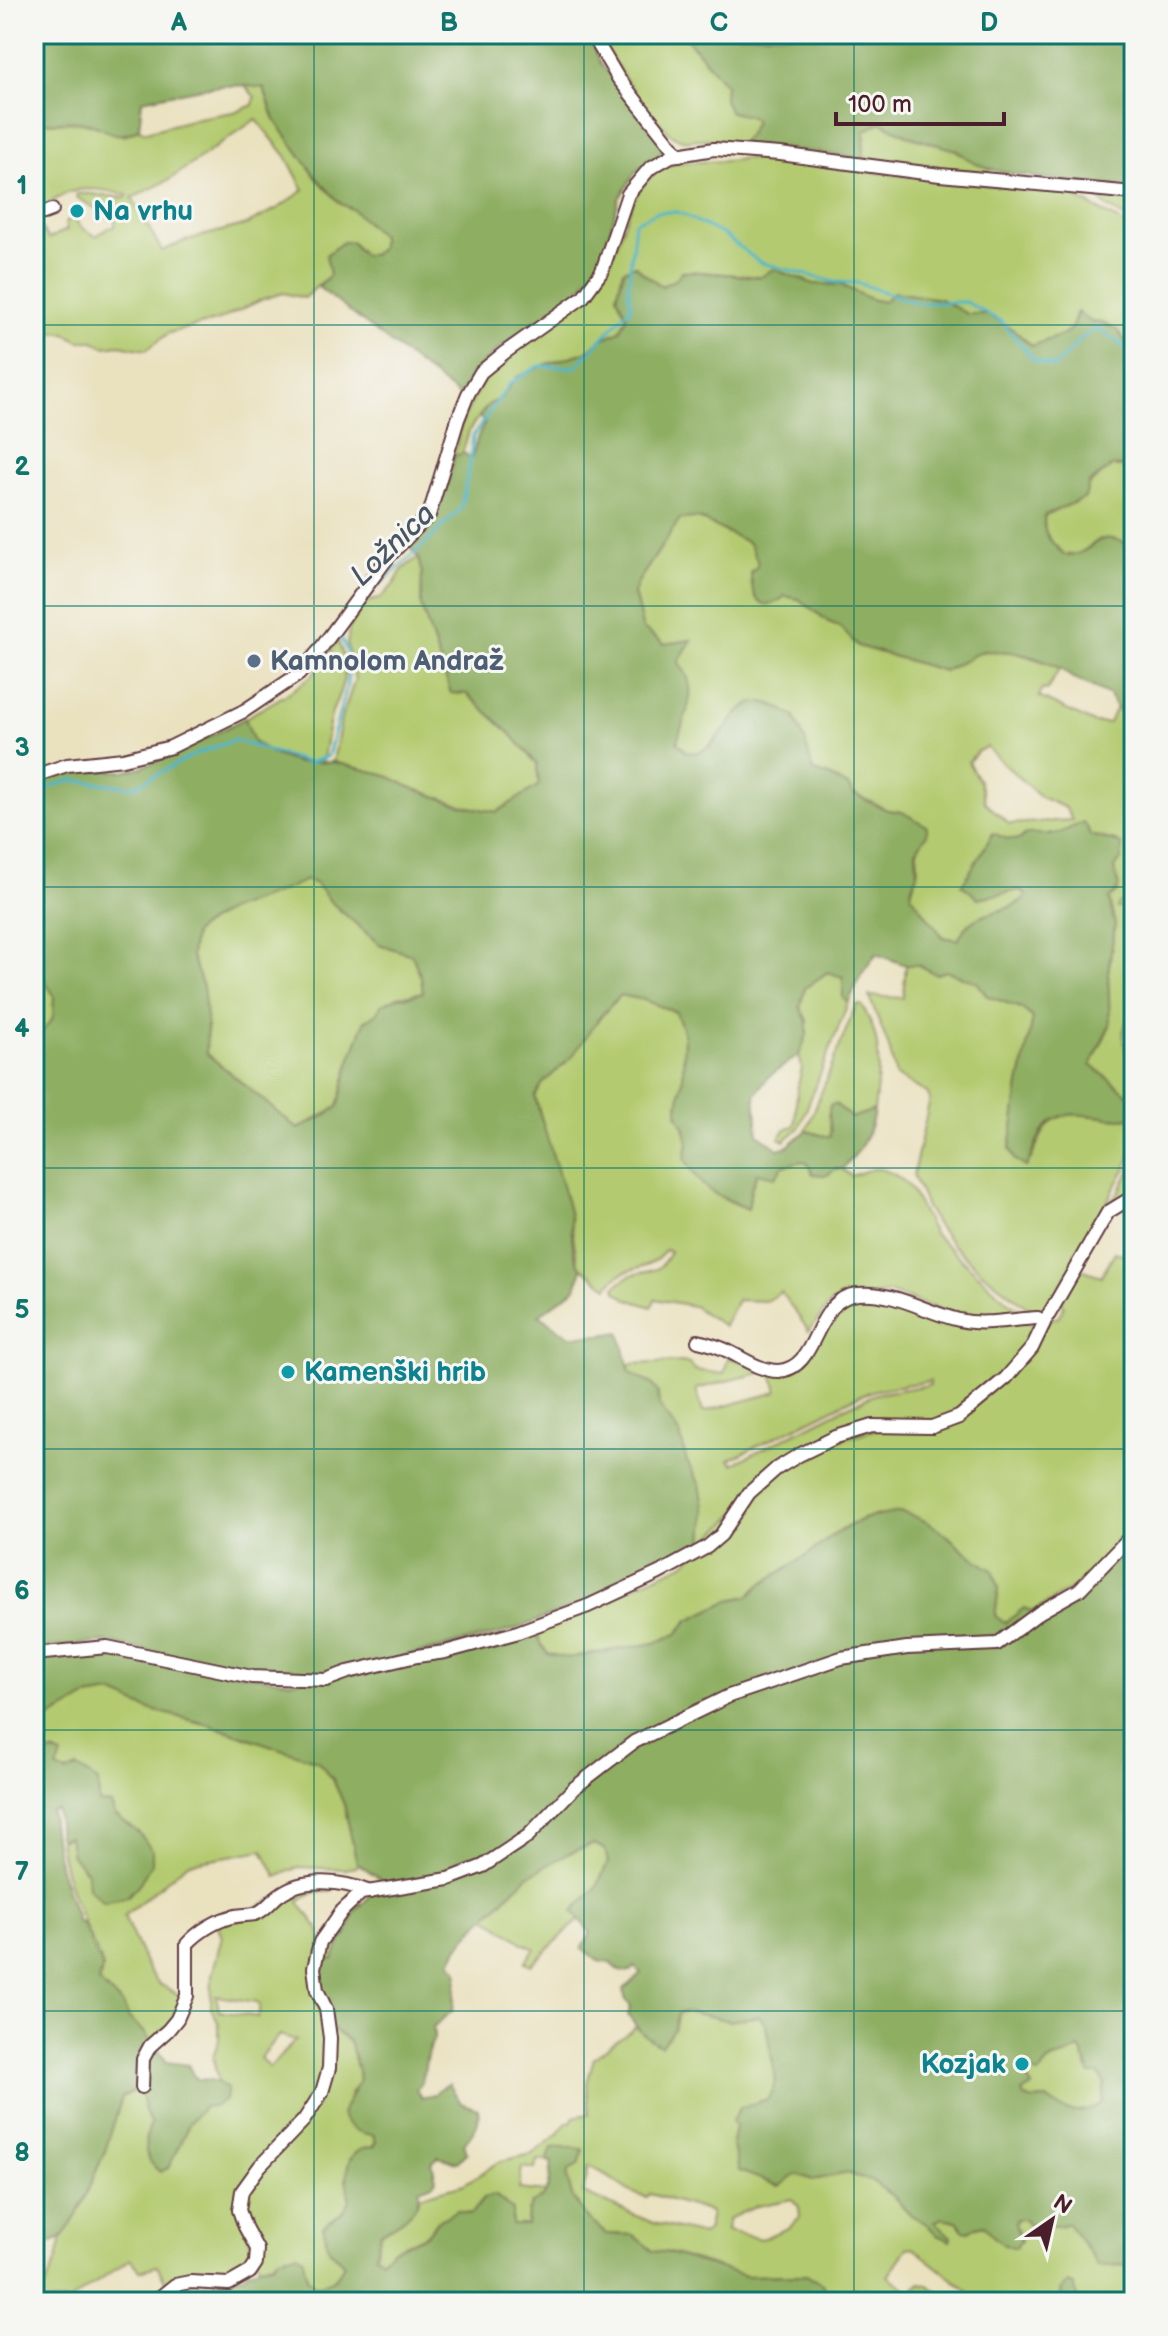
<svg xmlns="http://www.w3.org/2000/svg" width="1168" height="2336" font-family="'Balsamiq Sans',sans-serif">
<style>
.green{fill:#b3ca6f;stroke:#7e744d;stroke-width:2;fill-rule:evenodd}
.forest{fill:#8eae62;stroke:#6c6646;stroke-width:2;fill-rule:evenodd}
.lines{fill:none;stroke-linecap:round;stroke-linejoin:round}
.stream{stroke:#4bb6c9;stroke-width:3}
.minor-casing{stroke:#623c41;stroke-width:16}
.minor{stroke:#fff;stroke-width:12}
.grid{fill:none;stroke:#0f766e;stroke-width:2;stroke-opacity:0.55}
.culture-dot{fill:#0f9aa8;stroke:#f6f6f2;stroke-width:3}
.service-dot{fill:#5c6f8a;stroke:#f6f6f2;stroke-width:3}
.labels{text-anchor:middle;dominant-baseline:central;stroke-width:6;stroke-linejoin:round;paint-order:stroke}
.culture-label{font-size:28px;font-weight:bold;fill:#0d838f;stroke:#f6f6f2;text-anchor:start}
.service-label{font-size:28px;font-weight:bold;fill:#4e5e75;stroke:#f6f6f2;text-anchor:start}
.water-label{font-size:30px;font-style:italic;fill:#4a5462;stroke:#f6f6f2}
.neatline{fill:none;stroke:#0f766e;stroke-width:3}
.grid-label{font-size:26px;text-anchor:middle;font-weight:bold;fill:#0f766e}
</style>
<rect width="100%" height="100%" fill="#f6f6f2"/>
<filter id="ink" filterUnits="userSpaceOnUse"><feTurbulence type="fractalNoise" baseFrequency=".0125" numOctaves="2"/><feDisplacementMap in="SourceGraphic" scale="16" xChannelSelector="R" yChannelSelector="G"/><feConvolveMatrix kernelMatrix="1 2 1 2 8 2 1 2 1" color-interpolation-filters="sRGB"/></filter>
<filter id="wash" filterUnits="userSpaceOnUse"><feTurbulence type="fractalNoise" baseFrequency=".006" numOctaves="4" result="noise"/><feDisplacementMap in="SourceGraphic" scale="32" xChannelSelector="R" yChannelSelector="G"/><feGaussianBlur stdDeviation="1.8" result="paint"/><feColorMatrix in="noise" values="0 0 0 0 0 0 0 0 0 0 0 0 0 0 0 0 0 1.4 0 .05"/><feComposite in="paint" operator="in"/></filter>
<g filter="url(#wash)">
<rect width="100%" height="100%" fill="#eae1bf"/>
<g class="green">
<path d="M598 34H683L725 84 724 100 749 116 755 122 748 135 739 144C726 142 714 139 701 139 695 139 688 141 683 140 660 137 609 56 598 34Z"/>
<path d="M243 84 264 88 275 120 316 177 341 204 352 209 381 236V248L372 255H363L351 242 330 275 304 298 283 293 263 299 219 320 169 333 146 350 119 345 104 347 94 341H79L65 333 41 332 34 335V219L38 222 48 239 67 230 65 223 72 217 82 228 96 236 108 228 115 227V220L76 197 77 194H92L126 198 127 195C107 190 82 185 63 195 49 202 51 206 34 209V110L41 121 49 123 83 122 125 136 139 129 146 132 198 118 239 111 253 105 255 97ZM256 119 286 156 304 190 280 207 248 224 187 240 162 251 132 198 169 180Z"/>
<polygon points="881,122 911,137 956,150 974,163 993,169 986,172 863,158 865,131"/>
<path d="M746 158 1070 194 1134 229V350L1129 347 1117 330 1102 323 1091 322 1078 312 1076 313 1072 328 1062 335 1032 346 1015 331 987 314H967L940 299 894 292 884 302 870 299 841 285 814 284 773 269 762 277 692 271 662 286 643 273 623 270 617 296 627 317 620 331 602 339 586 352 547 364 517 377 501 399 488 405 474 423 469 431 462 454 454 456 463 419 485 378 606 271C624 237 630 170 678 163 701 160 723 164 746 158Z"/>
<polygon points="1105,197 1134,199 1134,223 1106,206 1101,200"/>
<path d="M1134 466V547L1124 542 1100 539 1076 556 1064 555C1052 542 1041 534 1045 515L1063 506 1111 467Z"/>
<path d="M680 518H698L749 543 757 559V568L785 596 799 599 829 622 839 626 858 646 944 671C956 666 967 658 978 653 999 644 1040 660 1060 668L1047 690 1042 689 1039 697 1094 723H1109L1116 707 1119 711 1134 716V737L1131 736 1125 754 1134 758V901L1119 903 1117 908 1134 906V997L1123 1033 1134 1099 1091 1065 1110 1025 1108 972 1115 925 1109 899 1118 891 1114 868 1116 841 1090 835 1087 827 1082 823 1058 834H1026L1019 840 1007 839 978 898 1021 890 1027 896C1013 912 985 910 969 924 964 928 961 935 958 940L943 937 911 895C912 887 915 882 917 874 921 854 910 853 927 834L902 812 887 810 853 794 848 786 827 775 812 771 805 741 749 703C739 712 708 750 700 752 695 754 690 752 686 752L677 742 681 726 677 663 691 640 664 644 643 629 634 593 638 582ZM986 747 1040 797 1066 808 1072 820 1009 824 985 802 979 781 968 762 978 751Z"/>
<polygon points="418,557 422,573 421,606 451,693 467,694 511,734 537,764 539,785 497,812 463,806 412,788 386,775 333,762 341,720 355,679 347,645 349,630 359,608 367,602 381,598 394,584 402,570"/>
<path d="M337 639C351 673 344 681 332 712 327 728 326 746 322 763 301 763 270 760 255 743 250 737 248 725 245 718 280 698 322 679 337 639Z"/>
<path d="M305 880 316 883 330 901 379 944 413 955 421 977 423 992 398 997 365 1021 350 1061 338 1107 298 1129 206 1053 207 1024 203 987 191 956 194 933C226 904 268 901 305 880Z"/>
<polygon points="34,965 54,995 53,1018 34,1042"/>
<path d="M906 965H918L936 974 946 971 977 982 987 996 1021 1008 1034 1018 1019 1085 1010 1149 1015 1160 1031 1159C1049 1115 1055 1110 1102 1117 1114 1118 1123 1120 1134 1117V1140L1129 1162 1080 1251H1076L1074 1254 1078 1257 1045 1311 1031 1310 984 1274 952 1244 938 1227 926 1207 913 1175 930 1099 927 1093 896 1076 889 1047 869 996 903 998Z"/>
<polygon points="828,972 843,977 843,998 848,1003 799,1128 784,1141 779,1138 786,1129 795,1125 797,1090 802,1068 799,1055 807,1034 807,1021 800,1007 805,988"/>
<path d="M620 995 644 1000 676 1012 684 1034 683 1077 677 1113 684 1126 688 1142 725 1200C734 1201 739 1208 748 1209L751 1189 757 1173 802 1161 808 1164 813 1174 827 1175 835 1168 842 1169 851 1176C858 1174 869 1169 876 1169 888 1169 903 1179 910 1188L934 1234 1007 1301 1022 1311V1314L971 1320 891 1293 832 1302 809 1331 781 1292 766 1301 737 1300 724 1326 693 1306 655 1299 652 1307 627 1299 616 1291 615 1287C620 1283 626 1277 632 1275 654 1268 657 1276 670 1252L666 1250C645 1276 624 1262 608 1287L578 1265 570 1217 535 1096 543 1083Z"/>
<path d="M856 1005H861C884 1038 879 1071 874 1110L851 1118 836 1105 828 1114 832 1128 830 1136C822 1137 814 1132 806 1131Z"/>
<polygon points="1134,1162 1134,1193 1116,1201 1113,1200 1120,1190"/>
<polygon points="1134,1249 1134,1529 1084,1581 1033,1612 1024,1609 1005,1624 995,1616 999,1587 993,1570 977,1562 947,1535 878,1515 862,1519 833,1535 809,1554 760,1585 749,1596 730,1600 689,1620 677,1634 655,1643 568,1658 548,1654 539,1643 537,1629 684,1564 746,1503 791,1463 856,1432 961,1421 1052,1318 1058,1318 1064,1306 1061,1301 1081,1269 1101,1276 1115,1252 1121,1254"/>
<path d="M864 1295 958 1323 1027 1321 1035 1325 1038 1330 1028 1348 974 1403 939 1421 901 1422 799 1452 703 1545 705 1512 700 1485 687 1462 680 1435 659 1405 652 1384 630 1373 629 1364 683 1362 689 1364 695 1370 724 1374 728 1357 760 1368 786 1364 799 1356 834 1308ZM767 1371 773 1377 777 1392 703 1412 696 1389ZM930 1381V1385L876 1394 838 1411 733 1464 729 1460 858 1396 879 1389Z"/>
<path d="M112 1693 148 1709 210 1725 318 1761 333 1779 344 1805 357 1863 356 1867 345 1869 298 1867 277 1877 263 1850 188 1863 124 1916 148 1969 159 1984 183 1997 173 2020 150 2043 145 2033 128 2017 123 2005 98 1982 103 1968C85 1926 65 1886 59 1840L69 1836 72 1856 87 1872 89 1888 104 1902C138 1894 132 1890 152 1863L129 1825 99 1803V1789L57 1769 61 1756 53 1752 41 1756 34 1750V1727L87 1697Z"/>
<polygon points="594,1844 605,1849 608,1863 596,1888 573,1911 580,1919 531,1965 525,1962 535,1949 524,1944 486,1917 528,1876 567,1854"/>
<path d="M303 1885 334 1889 330 1891C314 1892 312 1890 299 1902L320 1931 326 2028 325 2069 309 2108 238 2193 254 2250 248 2270 168 2286 157 2266 140 2271 130 2259 71 2300V2302H38L57 2260 62 2238 77 2215 105 2151 122 2097 134 2091 141 2095 145 2111 168 2168 190 2122 204 2106 227 2088 218 2082 213 2057 219 2039V2024L211 2008 212 1975 222 1936 217 1924 237 1917ZM216 1996 257 2002 260 2005 258 2017 219 2011ZM280 2035 296 2040 269 2068 260 2058Z"/>
<polygon points="357,1901 361,1903 354,1913 347,1936 341,1940 334,1959 318,1959 320,1949"/>
<path d="M686 2011 730 2021 759 2016 766 2025 776 2081 768 2100 741 2107 732 2121 735 2127 732 2144 767 2182 779 2186 797 2174 813 2180 847 2173 872 2181 895 2198 911 2215 927 2224 937 2235 949 2240 951 2237 934 2222 942 2218 957 2221 964 2230 985 2225C991 2235 1002 2247 1015 2247L1021 2241 1015 2224 1016 2219H1023L1028 2225C1045 2224 1053 2229 1068 2223L1098 2266 1124 2265 1134 2269V2302H1079L1074 2286 1061 2290 1062 2302H962L968 2291 912 2247 907 2248 888 2276 912 2293 920 2283 927 2284 950 2302H890L869 2299 863 2302H831L822 2284 806 2275 746 2276 670 2253 653 2251 633 2235 606 2234 585 2216 572 2196 567 2177 573 2150 553 2148 547 2161 537 2160 535 2169 522 2167 519 2189 547 2192 543 2200 528 2212 527 2225 511 2226 506 2204 495 2195 484 2198 471 2214 457 2210 437 2222 426 2235 392 2250 382 2259 375 2255 381 2232C401 2222 410 2217 420 2196L464 2184 501 2161 532 2154 557 2135 567 2122H571L574 2117 589 2114 587 2083 594 2058 636 2027 656 2043 674 2028 678 2013ZM589 2166C612 2175 624 2194 647 2197L650 2194 711 2212 708 2229 703 2235 653 2223 583 2193ZM792 2199 799 2207 800 2217 788 2228 761 2239 727 2231 728 2219 757 2206Z"/>
<path d="M332 2029 349 2041 358 2071 359 2081 350 2094 376 2142 346 2179 350 2200 345 2211 323 2226 329 2249 345 2264C336 2280 334 2282 315 2284L307 2278 302 2257 259 2266 243 2220 249 2184 317 2105Z"/>
<path d="M1078 2049 1082 2051 1087 2068 1099 2074 1105 2084 1102 2103C1084 2118 1064 2114 1047 2099L1034 2100 1024 2097 1021 2092 1032 2087 1025 2077 1032 2072 1039 2074C1051 2051 1061 2063 1078 2049Z"/>
</g>
<g class="forest">
<path d="M34 34H588L601 64 659 137 665 148 660 155 636 171 619 199 606 245 593 273 575 295 527 331 507 342 488 358 470 378 459 396 318 287 330 275 326 255 343 242H351L363 255H372L381 248V236L352 209 341 204 316 177 275 120 264 88C223 80 182 92 142 100L139 129C109 144 106 123 79 122 66 121 54 124 41 121L34 110Z"/>
<polygon points="683,34 1134,34 1134,187 1068,182 997,171 974,163 956,150 911,137 881,122 865,131 863,158 739,144 748,135 755,122 749,116 730,112 724,100 725,84"/>
<path d="M635 265 643 273 662 286 675 280 682 271 761 277 773 269 814 284 841 285 870 299 883 302 894 292 940 299 967 314H987L1015 331 1032 346 1062 335 1071 329 1078 312 1091 322 1102 323 1117 330 1129 347 1134 350V466L1111 467 1089 483 1085 498 1045 515C1040 534 1052 542 1064 555 1099 557 1089 523 1134 547V716L1119 711 1108 694 1071 677 1060 668 1036 658 1014 652 982 651 944 671 858 646 839 626 829 622 799 599 785 596C760 617 751 596 751 572L757 567V560L749 543 698 518 680 519 638 582 634 594 643 629 664 644 692 640 678 662C702 689 685 712 677 742L686 752C690 752 694 753 698 752 724 747 734 694 767 703 777 705 786 712 795 717L805 741 813 771 827 775 848 786 853 794 887 810 902 812 927 826V834L916 851 917 875 912 886 911 895 943 937 958 940C961 935 964 928 969 924 985 910 1013 912 1027 896L1021 890 978 898 962 885 993 833 1007 839 1019 840 1026 834H1058L1083 822 1087 827 1090 835 1122 844 1121 860 1114 868C1117 886 1125 884 1109 899L1115 925 1108 972 1110 1025 1091 1065 1134 1099V1117C1106 1125 1067 1100 1045 1128 1036 1139 1033 1155 1026 1167L1015 1160 1010 1149 1019 1085 1033 1018 1021 1008 987 996 977 982 946 971 936 974 918 965H906L876 954 861 975 848 1003 843 998V977L827 972 805 988 800 1007 807 1021V1034L799 1055 768 1077 755 1095 758 1134 778 1149 788 1146 806 1131C814 1132 822 1137 830 1136 832 1125 827 1116 830 1105L836 1104 851 1118 874 1110C871 1133 859 1153 842 1169H835L827 1175 813 1174 808 1164 802 1161 783 1166 775 1177 757 1173 751 1189 748 1209C742 1207 737 1203 731 1201 706 1193 698 1181 685 1159L688 1142 684 1126 677 1113 683 1077 684 1034 676 1012 644 1000 620 995 600 1017 571 1058 543 1083 535 1096C545 1136 561 1175 570 1216 573 1233 570 1256 582 1269L576 1288 539 1315 569 1336 603 1335 620 1332 630 1373 652 1384 658 1392 659 1405 680 1435 687 1462 700 1485 705 1512 703 1545 616 1591 513 1630 327 1675 253 1672 105 1642 34 1649V1042L53 1018 54 995 34 965V781L80 770 123 771 139 768 181 751 245 718 254 742 275 755 298 763 333 762 386 775 412 788 463 806 497 812 539 785 537 764 511 734 467 694 451 693 421 606 422 573 418 557 409 546C437 519 447 493 454 456L463 453 472 458 478 436 485 422 479 417 488 405 501 398 517 377 547 364 586 352 602 339 620 331 627 317 617 296 624 270ZM305 880 315 883 330 901 379 944 412 955 421 977 423 992 410 996 398 997 381 1005 378 1012 365 1021 350 1061 338 1107 323 1117 298 1129 206 1053 207 1024 203 987 191 956 194 933C226 904 268 901 305 880Z"/>
<path d="M900 1512C942 1521 957 1551 993 1570L999 1587 995 1616 1005 1623 1024 1608 1033 1612 1083 1591 1134 1537V2167L1127 2176 1134 2182V2269L1124 2265 1098 2266 1068 2223C1054 2229 1044 2224 1028 2225L1023 2219H1016L1015 2224 1021 2241 1015 2247C1002 2247 991 2235 984 2225L975 2227 969 2231 964 2230 957 2221 942 2218 935 2222 951 2237 950 2241 937 2235 927 2224 911 2215 895 2198 872 2181 847 2173 813 2180 797 2174 779 2186 739 2171 732 2143 735 2127 732 2121 741 2107 768 2099 776 2081 766 2025 759 2016 730 2021 686 2011 678 2013 674 2028 661 2045C647 2040 636 2027 628 2015L631 2006 626 2000 623 1990 641 1973 634 1967 629 1972 619 1971 610 1963 598 1961 582 1948 591 1933 573 1911 596 1888 608 1863 605 1849 594 1844 567 1854 528 1876 475 1927 458 1948 451 1962 458 1971 453 2010 433 2027C436 2045 432 2038 428 2052 423 2067 427 2076 416 2090L421 2097 435 2094 439 2089 449 2084 461 2103 478 2109C481 2125 473 2132 464 2144L467 2153 457 2162 438 2157 432 2163 436 2180 433 2184 419 2189C422 2211 397 2224 381 2232L375 2255 382 2259 392 2250 426 2235 437 2222 457 2210 471 2214 484 2198 495 2195 512 2210V2225H527L528 2212 532 2203C552 2196 549 2181 552 2162L547 2161 552 2148C563 2146 573 2147 583 2150L579 2165 569 2170 567 2177 572 2196 585 2216 606 2234 633 2235 653 2251 670 2253 746 2276 806 2275 822 2284 831 2302H158L171 2292 242 2276 259 2266 273 2264 279 2257 297 2253 302 2257 307 2278 315 2284C333 2282 336 2280 344 2264L329 2249 323 2226 344 2211 350 2200C347 2185 342 2158 360 2150 364 2148 369 2148 374 2147L376 2142 374 2135C360 2134 345 2127 341 2114L359 2081 358 2071 349 2041 332 2029 319 1984 318 1959H334L341 1940 347 1935 354 1913 379 1886 381 1879 357 1863 344 1804 333 1779 318 1761 210 1725 148 1709 112 1693 87 1697 34 1727V1656L106 1651 290 1682 537 1629 540 1643 548 1654 568 1658 655 1643 677 1634 689 1620 730 1600 749 1596 760 1585 809 1554 833 1535 862 1519ZM1078 2049 1082 2051 1090 2074H1099L1105 2084 1102 2102C1084 2118 1064 2113 1047 2099L1034 2100 1024 2097 1022 2092 1032 2087 1026 2077 1032 2072 1039 2074C1052 2050 1059 2064 1078 2049Z"/>
<path d="M34 1750 41 1756 53 1752 62 1756 57 1769 66 1773 77 1768 98 1781 99 1803 111 1804 115 1815 139 1833 152 1850V1863L139 1884 127 1897 103 1902 88 1888 87 1872 72 1856 69 1836 59 1840 57 1810 51 1811C54 1856 63 1880 78 1922L83 1924 103 1968 98 1982 123 2005 128 2017 145 2033 167 2062 188 2065 193 2075 199 2080C210 2078 218 2082 227 2088L225 2099 213 2107 204 2106 190 2122 168 2168 160 2172C144 2159 142 2142 151 2124L145 2111 141 2095 134 2091 122 2097 105 2151 77 2215 62 2238 49 2243 34 2244Z"/>
<polygon points="1068,2283 1074,2285 1079,2302 1062,2302 1061,2290"/>
</g>
<g class="lines">
<g class="stream">
<polyline points="365,598 427,542 461,508 470,462 473,436 510,383 539,366 576,367 631,307 628,287 635,222 657,212 678,212 724,235 759,262 834,282 858,283 917,303 966,302 1002,322 1034,360 1054,367 1082,338 1098,328 1134,354"/>
<polyline points="34,792 72,780 133,787 194,755 234,740 309,763 328,756 346,689 350,660 340,636 361,604"/>
</g>
</g>
</g>
<g filter="url(#ink)">
<g class="lines">
<defs>
<g id="minor">
<polyline points="592,34 618,78 679,155"/>
<polyline points="34,214 44,213 52,210"/>
<polyline points="34,776 67,765 123,759 171,747 244,711 299,674 318,652 389,556 429,515 458,419 468,394 481,372 504,353 583,297 602,271 628,194 650,168 671,156 714,149 780,154 940,175 1134,193"/>
<path d="M698 1341C706 1343 714 1345 721 1348 739 1355 758 1371 778 1371 821 1369 812 1298 858 1294 894 1291 925 1312 959 1320 985 1326 1012 1319 1038 1318"/>
<polyline points="34,1654 107,1647 252,1677 326,1680 348,1672 417,1656 445,1652 515,1633 588,1606 659,1573 707,1547 721,1535 749,1493 776,1469 799,1455 836,1437 872,1426 932,1427 959,1417 1006,1378 1032,1348 1045,1321 1108,1212 1126,1201 1134,1199"/>
<path d="M142 2087 143 2059 150 2046 168 2030 177 2019 187 1996V1944C199 1931 218 1919 236 1916 242 1915 249 1915 255 1914 265 1911 271 1901 279 1895 303 1876 343 1881 370 1892"/>
<polyline points="154,2302 175,2285 190,2282 229,2284 250,2272 256,2263 257,2249 245,2227 239,2210 242,2191 260,2166 304,2120 322,2092 329,2068 330,2038 326,2009 317,1990 314,1968 320,1942 342,1911 361,1893 449,1879 483,1866 528,1836 574,1788 634,1742 729,1696 841,1658 907,1648 997,1644 1040,1612 1079,1590 1134,1533"/>
</g>
</defs>
<use href="#minor" class="minor-casing"/>
<use href="#minor" class="minor"/>
</g>
</g>
<path class="grid" d="M314 34V2302M584 34V2302M854 34V2302M34 325H1134M34 606H1134M34 887H1134M34 1168H1134M34 1449H1134M34 1730H1134M34 2011H1134"/>
<g class="culture-dot">
<circle cx="77" cy="211" r="8"/>
<circle cx="288" cy="1372" r="8"/>
<circle cx="1022" cy="2064" r="8"/>
</g>
<circle class="service-dot" cx="254" cy="661" r="8"/>
<g class="labels">
<g class="culture-label">
<text x="93" y="211">Na vrhu</text>
<text x="304" y="1372">Kamenški hrib</text>
<text x="1006" y="2064" text-anchor="end">Kozjak</text>
</g>
<g class="service-label">
<text x="270" y="661">Kamnolom Andraž</text>
</g>
<g class="water-label">
<text transform="translate(393 545) rotate(-44)">Ložnica</text>
</g>
</g>
<rect width="1168" height="2336" fill="none" stroke="#f6f6f2" stroke-width="88"/>
<g transform="translate(1052 2220) rotate(34)" stroke="#f6f6f2" stroke-width="6" paint-order="stroke">
<path d="M0-6L14 30L0 20L-14 30Z" fill="#4a1f2b"/>
<text y="-12" font-size="22" font-weight="bold" text-anchor="middle" fill="#4a1f2b">N</text>
</g>
<path d="M836 112v12h168v-12" fill="none" stroke="#4a1f2b" stroke-width="4"/>
<text x="848" y="112" font-size="24" fill="#4a1f2b" stroke="#f6f6f2" stroke-width="6" paint-order="stroke">100 m</text>
<rect x="44" y="44" width="1080" height="2248" class="neatline"/>
<g class="grid-label">
<text x="179" y="31">A</text>
<text x="449" y="31">B</text>
<text x="719" y="31">C</text>
<text x="989" y="31">D</text>
<text x="22" y="194">1</text>
<text x="22" y="475">2</text>
<text x="22" y="756">3</text>
<text x="22" y="1037">4</text>
<text x="22" y="1318">5</text>
<text x="22" y="1599">6</text>
<text x="22" y="1880">7</text>
<text x="22" y="2161">8</text>
</g>
</svg>
